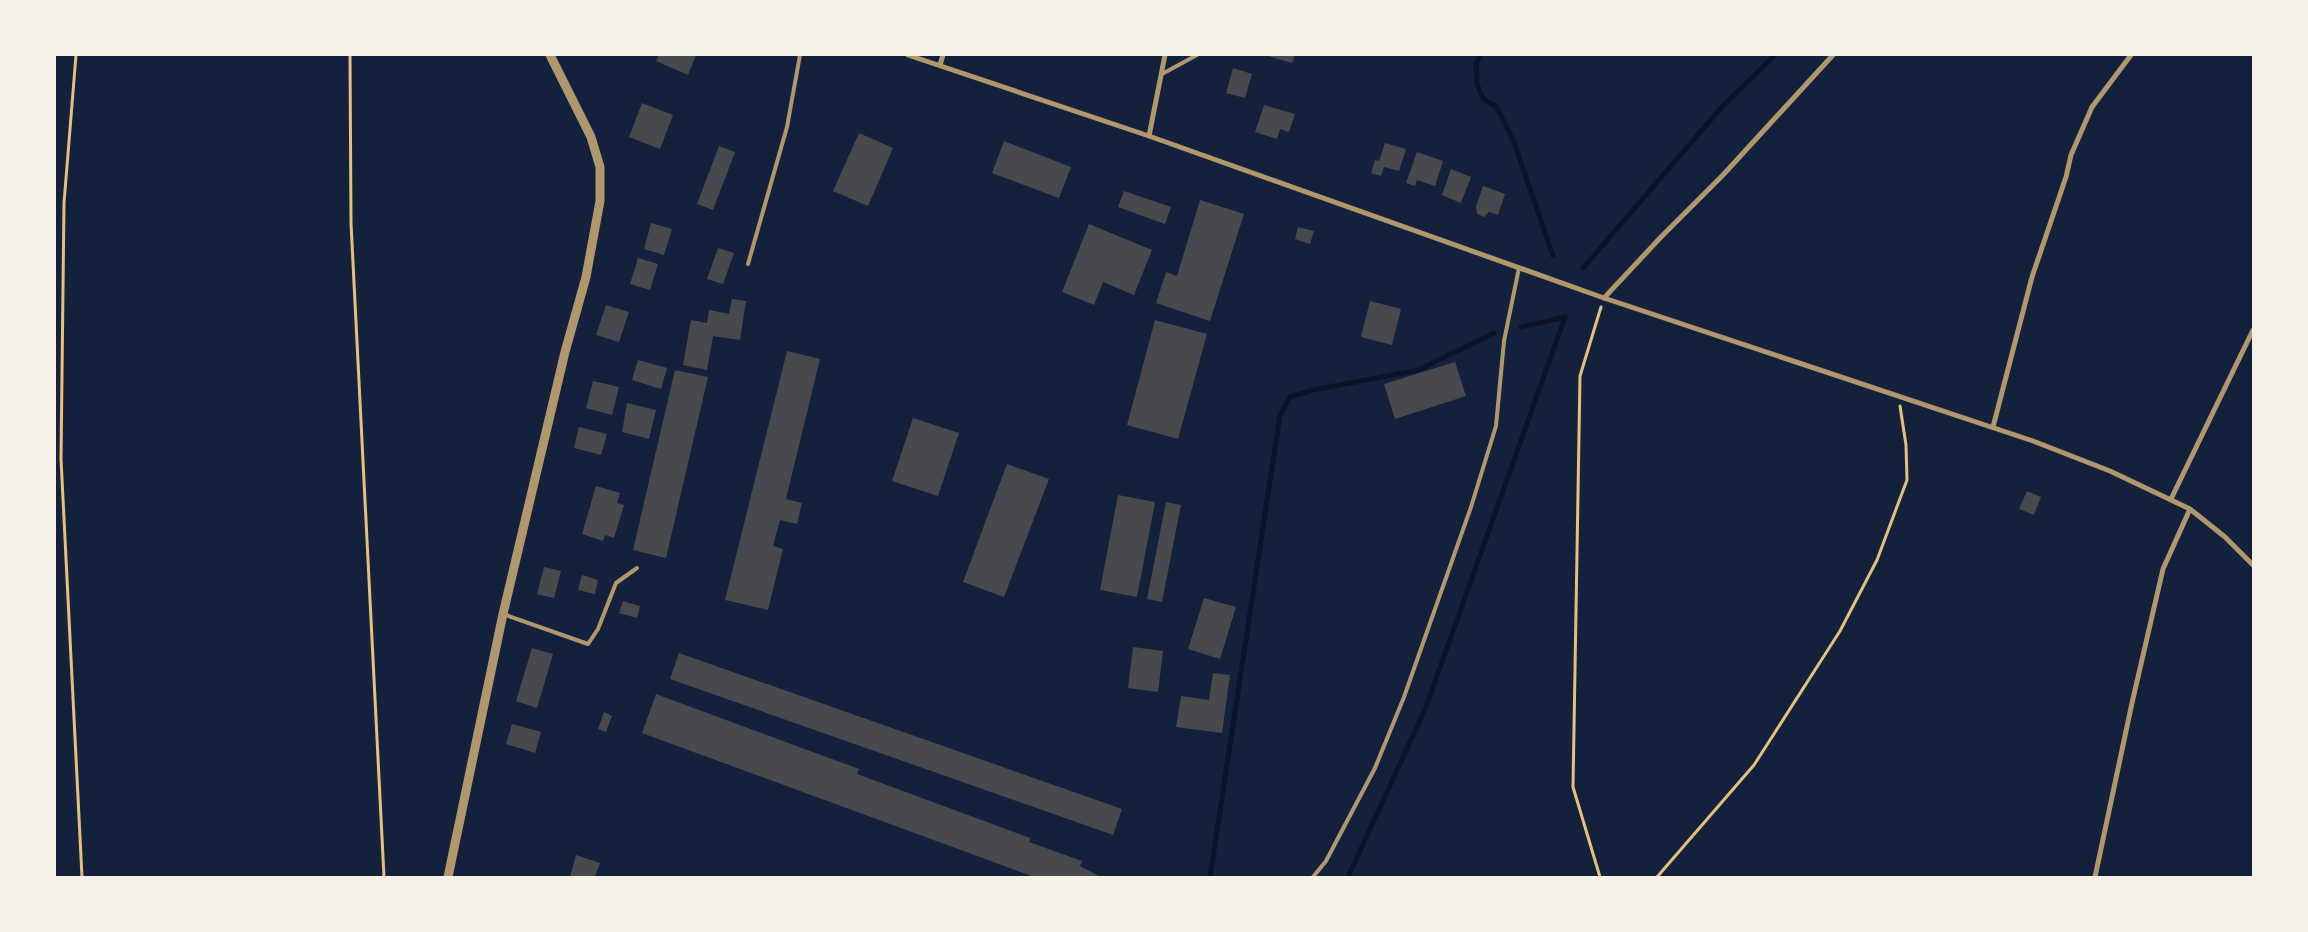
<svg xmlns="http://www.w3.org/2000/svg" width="2308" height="932" font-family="Raleway,sans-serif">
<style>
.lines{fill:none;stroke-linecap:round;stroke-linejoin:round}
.stream{stroke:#0b132b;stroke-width:5}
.building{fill:#48494c}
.path{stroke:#e5c07b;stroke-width:3}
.service{stroke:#b1986c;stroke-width:4}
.minor{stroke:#b1986c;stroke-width:5}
.tertiary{stroke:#b1986c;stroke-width:9}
</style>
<rect width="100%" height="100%" fill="#14213d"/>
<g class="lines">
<g class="stream">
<polyline points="1481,55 1476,64 1477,84 1483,99 1496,106 1514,142 1553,256"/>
<polyline points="1583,268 1721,108 1775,55"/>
<polyline points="1521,327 1565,317"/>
<polyline points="1210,877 1280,415 1290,397 1313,390 1418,370 1494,333"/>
<polyline points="1348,877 1426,707 1565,317"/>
</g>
</g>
<g class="building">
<polygon points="659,55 696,55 688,75 656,61"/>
<polygon points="1265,55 1295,55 1292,63"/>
<polygon points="1233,68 1252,74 1245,98 1226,93"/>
<polygon points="642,103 673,115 660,149 629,137"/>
<polygon points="1264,105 1295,114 1289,132 1280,129 1277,139 1255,132"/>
<polygon points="859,133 893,148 868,206 833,191"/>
<polygon points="1004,141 1071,167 1059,198 992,173"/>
<polygon points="1385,143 1406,149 1399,171 1384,167 1381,176 1371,173 1375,160 1379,161"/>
<polygon points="719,146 735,152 713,210 697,204"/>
<polygon points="1417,152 1443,161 1435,186 1417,180 1415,186 1406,183"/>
<polygon points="1451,169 1471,177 1461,203 1442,195"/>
<polygon points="1483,186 1505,194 1498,215 1489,212 1484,217 1477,214 1476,207"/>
<polygon points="1124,191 1171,207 1165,224 1118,207"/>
<polygon points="1200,200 1244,214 1210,321 1156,303 1166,272 1177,276"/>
<polygon points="651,223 672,229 664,255 644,249"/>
<polygon points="1089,224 1152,250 1134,295 1103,282 1094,305 1062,292"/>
<polygon points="1298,227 1314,231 1310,244 1295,239"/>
<polygon points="718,248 734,253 723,284 707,279"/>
<polygon points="638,258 658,264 650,290 630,284"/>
<polygon points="732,299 746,301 740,340 713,336 707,370 683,365 691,320 707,323 709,310 729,314"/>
<polygon points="1370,301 1401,309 1392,345 1361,337"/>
<polygon points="606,305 629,312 619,342 596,335"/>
<polygon points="1155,320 1207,334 1178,439 1127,425"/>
<polygon points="787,351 820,359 786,499 802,503 797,524 780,520 773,546 783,549 768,610 725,600"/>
<polygon points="638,360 667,368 661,389 632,380"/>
<polygon points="1455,362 1466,396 1395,419 1384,384"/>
<polygon points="675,370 708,377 666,558 633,550"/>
<polygon points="593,381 619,387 612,415 586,408"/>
<polygon points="627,403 656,410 649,439 622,432"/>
<polygon points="913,418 959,433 938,496 892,481"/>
<polygon points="579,427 607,434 601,455 574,448"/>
<polygon points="1007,464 1049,479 1004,597 963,582"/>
<polygon points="596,486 620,493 617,503 624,505 614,538 605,535 603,541 582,534"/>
<polygon points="2027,491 2041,497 2034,515 2019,509"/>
<polygon points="1118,495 1155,502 1137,597 1100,590"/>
<polygon points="1166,502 1181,505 1162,602 1147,599"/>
<polygon points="544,567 561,571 554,598 537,594"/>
<polygon points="582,575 598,580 595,594 578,590"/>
<polygon points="1204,598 1236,607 1220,659 1188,649"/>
<polygon points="623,601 640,606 637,618 619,613"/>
<polygon points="1133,647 1163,651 1158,692 1128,688"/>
<polygon points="532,648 553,654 537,708 516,701"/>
<polygon points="679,653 1122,809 1113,835 670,679"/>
<polygon points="1213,673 1230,675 1222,733 1176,727 1181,696 1209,700"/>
<polygon points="656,694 859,769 857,774 1030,838 1029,842 1082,861 1080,866 1101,877 1034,877 642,733"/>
<polygon points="604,712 612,716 606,732 598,729"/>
<polygon points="512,724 541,732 535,753 506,744"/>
<polygon points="576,855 600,863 595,877 570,877"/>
</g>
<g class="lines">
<g class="path">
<polyline points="76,55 64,203 61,459 82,877"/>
<polyline points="350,55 351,223 384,877"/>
<polyline points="1600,877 1573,787 1580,376 1601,307"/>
<polyline points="1657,877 1754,765 1840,631 1877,560 1907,480 1906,445 1900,406"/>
</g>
<g class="service">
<polyline points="1162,74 1197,55"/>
<polyline points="748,264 787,127 800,55"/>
<polyline points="503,614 588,644 598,629 616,583 637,568"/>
<polyline points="1313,877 1326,861 1375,768 1404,697 1471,507 1496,426 1504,341 1519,268"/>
</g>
<g class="minor">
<polyline points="908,55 1149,136 1604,298 2033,441 2110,471 2190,509 2225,537 2253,565"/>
<polyline points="940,65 943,55"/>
<polyline points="1149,136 1165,55"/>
<polyline points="1604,298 1661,237 1723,175 1833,55"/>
<polyline points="1993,427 2032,277 2066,177 2071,155 2092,107 2131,55"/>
<polyline points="2171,499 2253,330"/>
<polyline points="2095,877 2132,703 2163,569 2190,509"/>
</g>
<polyline class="tertiary" points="448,877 503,614 565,352 586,277 600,201 600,167 591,137 550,55"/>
</g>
<rect width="2308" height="932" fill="none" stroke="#f6f1e7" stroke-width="112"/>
</svg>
